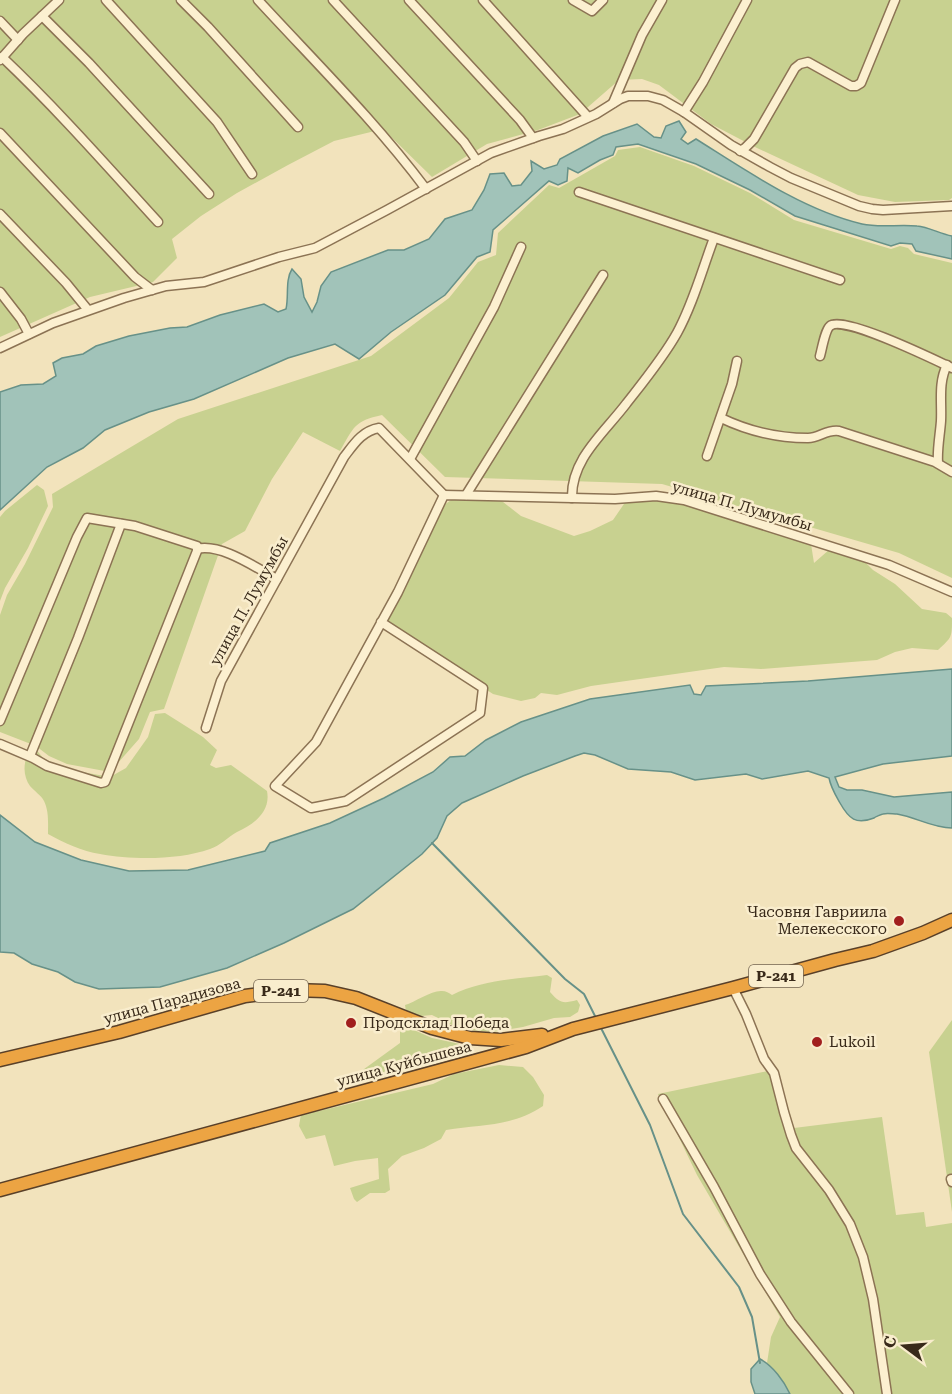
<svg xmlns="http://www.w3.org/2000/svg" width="952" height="1394" font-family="'Roboto Serif',serif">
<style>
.green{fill:#c8d190}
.water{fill:#a1c3b9;stroke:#679188;stroke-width:1.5}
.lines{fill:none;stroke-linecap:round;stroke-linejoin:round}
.stream{stroke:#679188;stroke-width:2}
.minor-casing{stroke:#8c7354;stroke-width:11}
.highway-casing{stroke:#594029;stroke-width:15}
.minor{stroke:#fcf0d0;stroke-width:8}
.highway{stroke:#eca443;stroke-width:12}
.poi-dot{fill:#a11f1e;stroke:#f9edcd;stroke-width:2}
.labels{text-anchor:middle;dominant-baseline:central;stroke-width:5;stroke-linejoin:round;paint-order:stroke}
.shield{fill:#f9edcd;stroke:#736450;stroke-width:1.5}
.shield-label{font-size:14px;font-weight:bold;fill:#392a1a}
.street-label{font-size:15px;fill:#392a1a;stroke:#f9edcd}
.poi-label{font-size:15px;fill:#392a1a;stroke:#f9edcd;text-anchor:start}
</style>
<rect width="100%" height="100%" fill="#f2e3bc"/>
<g class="green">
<polygon points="0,0 952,0 952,198 949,200 895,202 858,195 757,148 711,124 659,85 642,79 619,80 580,114 538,130 487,144 432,177 383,129 334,141 288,165 237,193 201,216 172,239 177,258 153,282 90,297 0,337"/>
<path d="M640 147 694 166 750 193 794 220 891 249 900 246 908 248 914 254 952 263V578L899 553 662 484 445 477 382 415C354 421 354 427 340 451L303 432 272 479 245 531 222 544 164 709 150 712 139 739 110 772 67 764 49 756 36 746 0 732V615L7 595 25 564 53 507 52 494 178 419 371 356 449 298 478 262 496 255 498 233 549 185 559 188 615 156 618 150Z"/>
<polygon points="37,485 44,490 48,506 28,548 5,588 0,601 0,517 5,511"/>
<path d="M454 498H498L521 516 574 536 590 531 613 520 626 501 655 498 684 502 811 544 814 563 830 549 863 560 873 570 895 584 922 609 946 613 952 618C952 638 952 637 938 650L912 648 895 652 877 660 761 669 724 667 591 686 557 695 541 693 535 698 521 701 493 694 386 623 444 505Z"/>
<path d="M165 713 203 737 217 750 210 765 216 768 231 765 267 791C271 812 254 824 237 832 228 837 220 846 210 849 179 860 133 860 100 854 82 851 64 843 48 834 48 823 49 811 44 801 41 795 34 791 30 786 22 775 22 756 35 748L43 758 65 769 110 777 126 768 148 737 155 714Z"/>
<path d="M547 975 552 978 550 992C560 1003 562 1004 577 1000L580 1005 578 1012 570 1017 554 1018 523 1027 492 1032 460 1029 432 1015 421 1016 406 1011 405 1005C415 1002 432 990 442 991 446 991 449 993 452 995 481 980 515 979 547 975Z"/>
<polygon points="952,1020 952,1212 929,1052"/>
<path d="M405 1026 432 1038 460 1044C462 1051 461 1053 456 1057L362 1080 358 1079 357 1076 360 1072 400 1043V1032Z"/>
<path d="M499 1065 523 1067 533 1077 544 1095 543 1106C512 1127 481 1124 446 1130L441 1139 424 1148 402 1156 388 1169 390 1190 385 1193H370L357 1202 354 1199 350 1188 379 1179 378 1158 355 1161 334 1166 325 1135 306 1139 299 1126 301 1114 319 1111 433 1084 454 1074Z"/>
<polygon points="777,1069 794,1128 882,1117 896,1215 924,1212 926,1227 952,1223 952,1394 790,1394 779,1377 767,1363 771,1337 780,1317 697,1175 658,1094"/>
</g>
<g class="water">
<path d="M679 121 686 132 681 139 688 144 696 139C747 171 803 210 862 224 880 228 899 224 917 226 929 227 940 234 952 236V259L916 251 912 244 900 243 891 246 795 216 750 190 696 164 638 144 616 147 613 155 600 160 578 173 568 168 567 181 558 185 549 181 493 230 490 252 477 257 445 295 391 332 359 359 335 344 288 358 194 399 149 412 105 430 83 448 47 467 0 510V392L21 385 43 384 56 376 53 363 62 358 83 354 96 346 129 336 170 328 187 327 220 315 264 304 278 312 286 309C289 296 285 280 292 269L301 279 304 297 312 312 317 302 321 286 331 272 388 250H404L429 239 445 219 472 210 484 190 490 174 504 173 512 186 521 185 532 171 531 161 544 169 557 165 560 159 603 136 637 124 654 137 661 138 666 126Z"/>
<path d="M952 669V756L883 764 835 777 839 787 847 790H862L894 797 952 792V828C932 828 916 817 897 814 893 814 887 813 883 814 882 814 875 817 874 818 856 825 849 819 840 803 835 794 831 788 829 778L808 771 762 779 746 774 695 780 671 772 628 769 595 755 584 753 575 756 523 776 462 803 447 816 437 838 422 854 353 909 284 943 227 968 160 987 99 989 75 982 58 972 32 964 14 953 0 952V815L35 842 81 860 129 871 188 870 265 851 270 843 330 823 384 798 433 772 450 757 465 756 486 740 521 722 590 699 690 685 694 694 701 695 706 686 808 681Z"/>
<path d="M760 1359C773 1366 784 1381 790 1394H755L751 1382V1369Z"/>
</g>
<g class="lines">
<g class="stream">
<polyline points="432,843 565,979 584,994 597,1020"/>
<polyline points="601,1028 650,1125 683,1214 739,1287 752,1317 760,1363"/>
</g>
<defs>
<g id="minor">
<polyline points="106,0 217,122 252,174"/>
<polyline points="181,0 208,27 298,127"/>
<path d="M258 0C315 62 375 121 426 189"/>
<polyline points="333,0 464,142 477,161"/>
<polyline points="409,0 520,120 533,138"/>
<polyline points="483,0 588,117"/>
<polyline points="573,0 592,11 603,0"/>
<polyline points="42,16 89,63 209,194"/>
<polyline points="0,21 18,40"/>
<path d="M2 57C57 109 107 166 158 222"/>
<polyline points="0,60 23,34 59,0"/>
<polyline points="613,103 642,35 662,0"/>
<polyline points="684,112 703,82 747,0"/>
<polyline points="0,133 135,277 152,290"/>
<polyline points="740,151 745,148 754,139 795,68 800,64 808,62 851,86 856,86 861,83 895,0"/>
<polyline points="579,192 840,280"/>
<polyline points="0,214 66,283 88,310"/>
<polyline points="0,292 21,319 29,334"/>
<polyline points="0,348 53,323 124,298 166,286 204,282 279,257 315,248 387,210 491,153 539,136 563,129 596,114 620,99 628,96 648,96 663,100 684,112 731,145 770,167 791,178 859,206 872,209 883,210 952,206"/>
<path d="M820 356C822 349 825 330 830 326 843 315 935 360 952 368"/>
<path d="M721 418C748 431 777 438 808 438 819 438 827 429 839 431L935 462 952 472"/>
<polyline points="707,456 732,384 737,361"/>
<polyline points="410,459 494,307 521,247"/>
<path d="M938 463C937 449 940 435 941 421 942 402 938 383 947 365"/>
<polyline points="466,495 603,275"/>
<path d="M572 498C571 459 604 433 626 404 644 381 663 358 677 333 693 304 702 270 714 238"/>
<path d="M197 549C221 543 256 568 277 579"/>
<polyline points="381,622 483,688 480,713 346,801 311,808 275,786 316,742 398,592 444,495 615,499 656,496 684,500 889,565 952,592"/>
<polyline points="0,721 77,537 87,518 135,526 197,546 197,551 105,782 101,783 47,766 33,758 0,744"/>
<path d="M206 728 221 681 344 457C354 444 362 431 379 428L444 495"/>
<polyline points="30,756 78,638 121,524"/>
<polyline points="733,988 746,1014 764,1059 774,1073 784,1112 791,1135 796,1148 829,1190 850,1224 863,1257 873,1299 887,1394"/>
<polyline points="663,1099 714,1187 760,1274 791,1322 849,1394"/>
<polyline points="951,1179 952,1182"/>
</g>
<g id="highway">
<polyline points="0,1060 119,1032 245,996 292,990 325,991 356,998 432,1028 470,1038 501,1040 542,1035"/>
<polyline points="0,1190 526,1047 573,1029 733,988 835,960 873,951 923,933 952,920"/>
</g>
</defs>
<use href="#minor" class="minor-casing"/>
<use href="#highway" class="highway-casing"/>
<use href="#minor" class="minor"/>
<use href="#highway" class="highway"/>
</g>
<g class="poi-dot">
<circle cx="899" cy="921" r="6"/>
<circle cx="351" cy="1023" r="6"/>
<circle cx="817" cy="1042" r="6"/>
</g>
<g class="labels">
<g class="shield">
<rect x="749" y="965" width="54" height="22" rx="4.5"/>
<rect x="254" y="980" width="54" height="22" rx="4.5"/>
</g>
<g class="shield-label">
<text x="776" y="976">Р-241</text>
<text x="281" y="991">Р-241</text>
</g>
<g class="street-label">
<text transform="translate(742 506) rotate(16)">улица П. Лумумбы</text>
<text transform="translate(249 601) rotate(-61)">улица П. Лумумбы</text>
<text transform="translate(172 1001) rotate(-15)">улица Парадизова</text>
<text transform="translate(404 1064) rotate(-15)">улица Куйбышева</text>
</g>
<g class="poi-label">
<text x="887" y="912" text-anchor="end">Часовня Гавриила<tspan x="887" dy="17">Мелекесского</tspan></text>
<text x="363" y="1023">Продсклад Победа</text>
<text x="829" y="1042">Lukoil</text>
</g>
</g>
<g transform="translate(904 1346) rotate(286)" stroke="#f9edcd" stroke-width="4.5" paint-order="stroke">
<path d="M0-4.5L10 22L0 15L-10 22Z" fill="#392a1a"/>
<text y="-9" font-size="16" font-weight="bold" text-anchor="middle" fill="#392a1a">С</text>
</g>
</svg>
